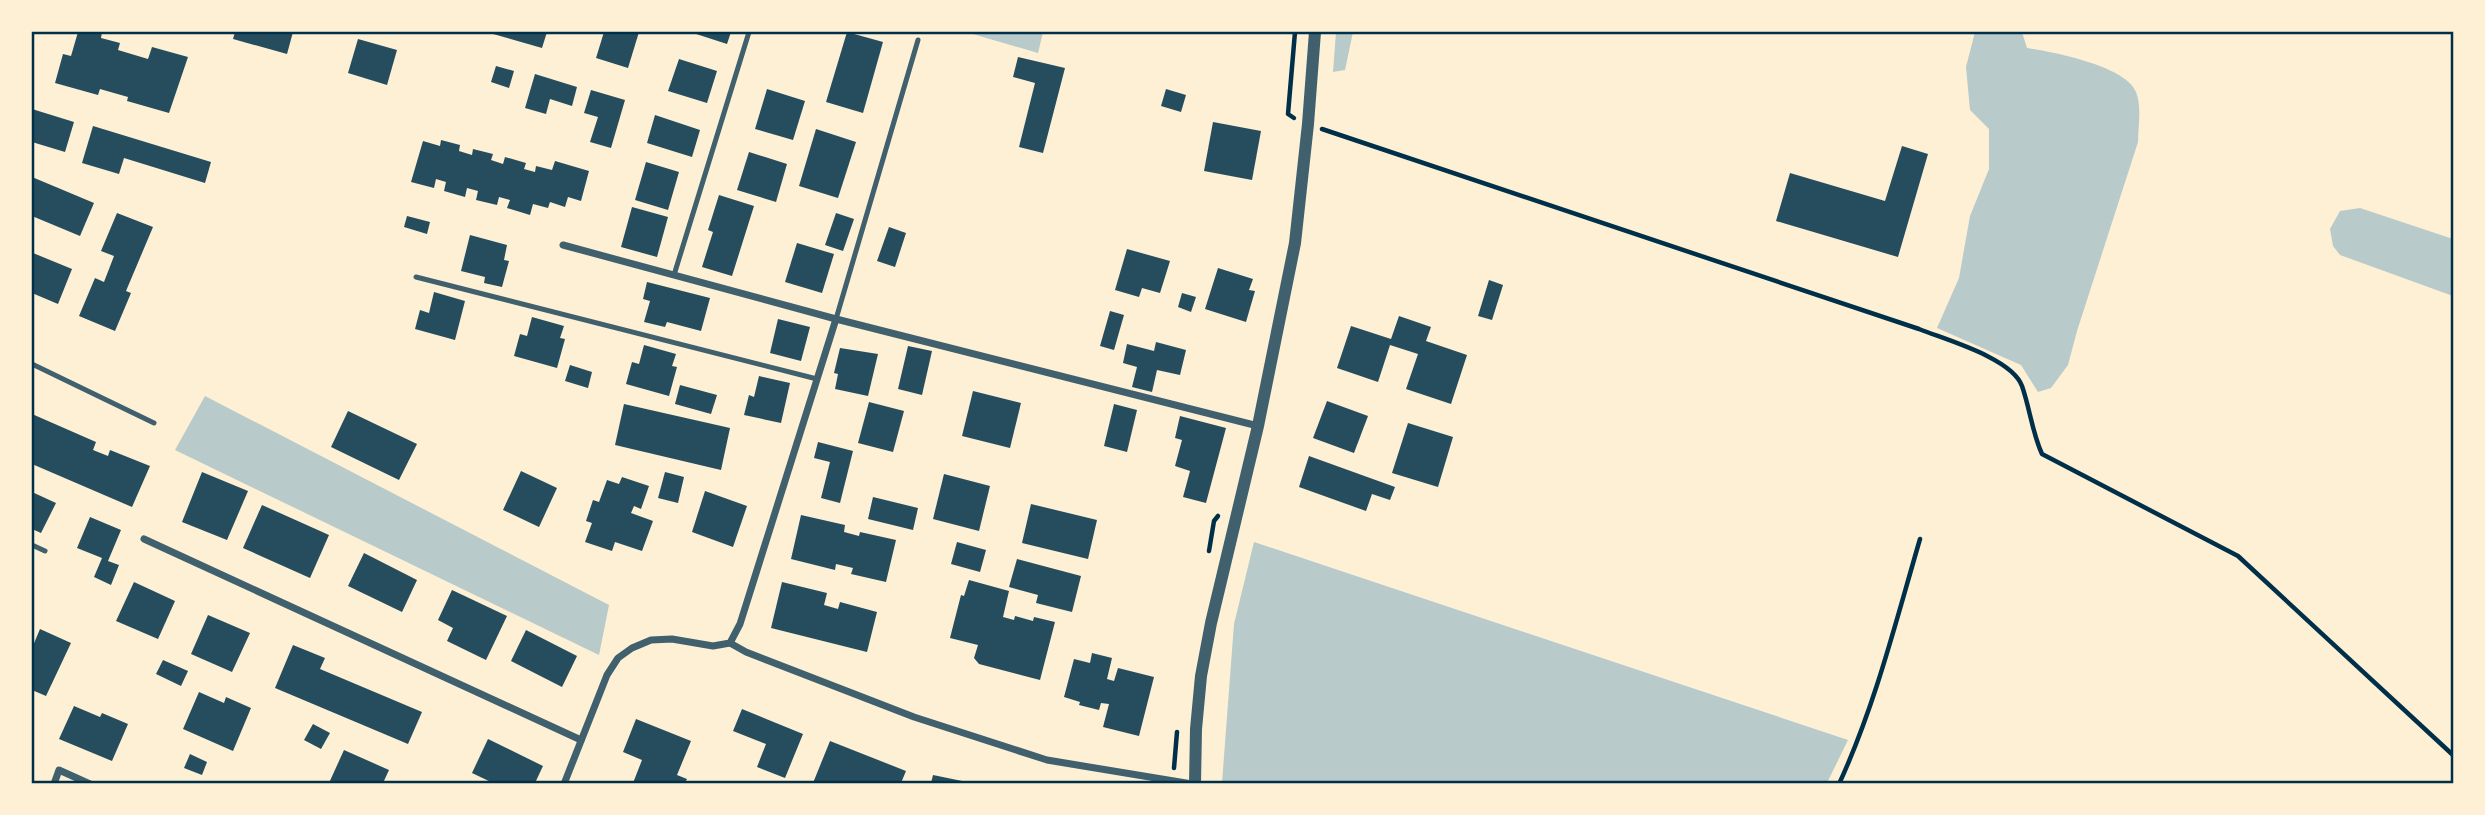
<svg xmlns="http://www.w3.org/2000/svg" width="2485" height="815" font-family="Ubuntu,sans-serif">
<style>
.green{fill:#b9caca}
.building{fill:#264d5e}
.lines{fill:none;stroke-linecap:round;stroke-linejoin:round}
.path{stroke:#003049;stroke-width:4.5}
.service{stroke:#3f606c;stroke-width:5}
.minor{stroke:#3f606c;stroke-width:7}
.tertiary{stroke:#3f606c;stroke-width:12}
.neatline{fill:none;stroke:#003049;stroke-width:2.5}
</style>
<rect width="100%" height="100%" fill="#fdf0d5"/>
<g class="green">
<polygon points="966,32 1043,32 1038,53"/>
<polygon points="1336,32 1353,32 1345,70 1333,72"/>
<path d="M1975 32H2022L2027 48C2053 52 2126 66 2136 92 2142 107 2138 127 2138 142L2077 331 2068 365 2051 388 2038 392 2021 365 1937 328 1959 278 1970 216 1989 169V129L1970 110 1966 67Z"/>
<polygon points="2360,208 2453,239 2453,296 2340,255 2333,246 2330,229 2340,211"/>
<polygon points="205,396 609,605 599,655 175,450"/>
<polygon points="1254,542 1848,740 1827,783 1222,783 1234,624"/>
</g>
<g class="building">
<polygon points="78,32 102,32 101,38 120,43 118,50 148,59 152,47 188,57 169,113 127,101 128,97 100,89 98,95 55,83 63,54 71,56"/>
<polygon points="235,32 293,32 287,54 233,39"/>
<polygon points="486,32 547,32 542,48"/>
<polygon points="604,32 639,32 628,68 596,58"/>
<polygon points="690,32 731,32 727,44"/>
<polygon points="847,32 883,42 863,113 826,102"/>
<polygon points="358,39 397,50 387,85 348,73"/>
<polygon points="1018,57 1065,68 1043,153 1019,147 1035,83 1013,77"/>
<polygon points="679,59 717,71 707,103 668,91"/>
<polygon points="496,66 514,71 509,88 491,82"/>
<polygon points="535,74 577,87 572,106 550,99 546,114 525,108"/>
<polygon points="767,89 805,101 793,140 755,129"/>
<polygon points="1166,89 1186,95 1181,112 1161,106"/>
<polygon points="591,90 625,100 611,148 590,142 598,117 584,113"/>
<polygon points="32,109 74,122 65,152 32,142"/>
<polygon points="655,115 700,130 692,157 647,143"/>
<polygon points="1213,122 1261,131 1252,180 1204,171"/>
<polygon points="93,126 211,162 205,183 124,158 119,174 82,163"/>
<polygon points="816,129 856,142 838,198 799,186"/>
<polygon points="441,140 460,145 459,151 472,155 473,149 493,154 491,160 503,164 505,157 526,163 524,169 535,172 536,166 552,170 555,161 589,171 581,201 568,197 565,207 550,202 548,208 533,204 530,215 507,208 510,200 499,197 497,205 476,200 478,191 467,188 465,197 444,191 446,182 436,179 434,188 411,182 423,141 440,146"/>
<polygon points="1902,146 1928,154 1898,257 1776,221 1790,173 1885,201"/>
<polygon points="749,152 787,164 776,202 737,190"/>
<polygon points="646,162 679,172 668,210 635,200"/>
<polygon points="32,177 94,203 80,236 32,216"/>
<polygon points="719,195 754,206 732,276 702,267 713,232 708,230"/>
<polygon points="632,207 668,217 657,257 621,247"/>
<polygon points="117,213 153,227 126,291 131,293 115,331 79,316 95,278 104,282 114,256 101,251"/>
<polygon points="836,213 854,219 843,251 825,245"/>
<polygon points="407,216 430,222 427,234 404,227"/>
<polygon points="889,227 906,233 895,267 877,261"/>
<polygon points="470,235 507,245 504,260 509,261 502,287 484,283 485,277 461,271"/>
<polygon points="797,243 834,254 822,293 785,282"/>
<polygon points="1127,249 1170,261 1160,293 1142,288 1139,297 1115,290"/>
<polygon points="33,253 72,269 58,304 32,293"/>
<polygon points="1218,268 1253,279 1249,290 1255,291 1246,322 1205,309"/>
<polygon points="1489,280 1503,285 1492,320 1478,316"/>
<polygon points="647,282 710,298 701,331 667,322 665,327 644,322 650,301 643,299"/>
<polygon points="434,292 465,301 455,340 415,329 420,310 429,313"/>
<polygon points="1182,293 1196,297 1191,312 1178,307"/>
<polygon points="1110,311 1124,315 1114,350 1100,346"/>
<polygon points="1399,316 1431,327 1426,341 1467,355 1451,404 1406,389 1418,354 1390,345 1378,382 1337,368 1351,326 1391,339"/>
<polygon points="532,317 564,326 560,338 565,339 557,368 514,356 520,334 527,336"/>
<polygon points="778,319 810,327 801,361 770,353"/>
<polygon points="1156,342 1186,350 1180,375 1157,370 1152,392 1132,387 1137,367 1123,363 1127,344 1154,351"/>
<polygon points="644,345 676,354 672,366 677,367 669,396 626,384 632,362 639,364"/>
<polygon points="908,346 932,351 922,395 898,389"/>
<polygon points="840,348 878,354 868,396 835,389 838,374 834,373"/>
<polygon points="570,365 592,372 588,388 565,381"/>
<polygon points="759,376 790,383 781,423 744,415 749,395 754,397"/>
<polygon points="680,385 717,395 711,414 675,404"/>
<polygon points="973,391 1021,403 1010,448 962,436"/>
<polygon points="1327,401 1368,416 1354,453 1313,438"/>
<polygon points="869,402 904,411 893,452 858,443"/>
<polygon points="624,404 730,428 721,470 615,445"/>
<polygon points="1114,404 1137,410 1127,452 1104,446"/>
<polygon points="348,411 417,444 399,480 331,447"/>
<polygon points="32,414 96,442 93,450 108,456 110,450 150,466 132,507 32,464"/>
<polygon points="1180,416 1226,428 1206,503 1183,497 1190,471 1175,466 1182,440 1175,438"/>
<polygon points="1408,423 1453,437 1438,487 1392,473"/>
<polygon points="818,442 853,451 840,503 821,498 830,462 814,458"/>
<polygon points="1309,456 1395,487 1390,500 1372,494 1366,511 1299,487"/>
<polygon points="521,471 557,488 539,527 503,510"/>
<polygon points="202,472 248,491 227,540 182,522"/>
<polygon points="665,472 684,477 678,503 658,498"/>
<polygon points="944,474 990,486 979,531 933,519"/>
<polygon points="622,477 649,486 641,509 634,506 631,513 653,521 642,551 615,542 612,551 585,542 592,523 586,521 593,500 599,502 607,480 619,484"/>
<polygon points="705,491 747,506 733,547 692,532"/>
<polygon points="32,492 56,503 41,533 32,529"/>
<polygon points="873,497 918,508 913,530 868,519"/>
<polygon points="1031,504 1097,520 1088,559 1022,543"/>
<polygon points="262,505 329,535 310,578 243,548"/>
<polygon points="801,515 845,525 844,532 859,536 860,532 896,540 886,582 851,574 853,568 836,564 835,570 791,559"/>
<polygon points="90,517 121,530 108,561 119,565 111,585 94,577 102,558 77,548"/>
<polygon points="957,542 986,550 980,572 951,564"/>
<polygon points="364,553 417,580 402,612 348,586"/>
<polygon points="1017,559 1081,576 1072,612 1036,603 1038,595 1009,587"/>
<polygon points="969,580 1009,591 1003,617 1014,620 1015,616 1033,621 1034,617 1055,622 1040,680 979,664 974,658 978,645 950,638 961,595 964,596"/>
<polygon points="134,582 175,601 158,639 116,621"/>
<polygon points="782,582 827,593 824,605 838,609 840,602 877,612 867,652 771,628"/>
<polygon points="452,590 507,616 486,660 447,641 453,628 438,620"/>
<polygon points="208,615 250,633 232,672 191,654"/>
<polygon points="40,629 71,643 46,696 32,690 32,648"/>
<polygon points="526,630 577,656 562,687 511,661"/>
<polygon points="293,645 325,658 320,669 422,712 408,744 275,688"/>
<polygon points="1092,653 1112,658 1107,679 1114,681 1118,668 1154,677 1139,736 1103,727 1109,704 1101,703 1099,710 1079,705 1080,702 1064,697 1074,659 1090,663"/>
<polygon points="163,660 188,671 181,686 156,674"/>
<polygon points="199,692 224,703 226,697 251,708 233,751 183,729"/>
<polygon points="74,706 100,717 102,713 128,724 112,761 59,739"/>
<polygon points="742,709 803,734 785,778 757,767 766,744 733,731"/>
<polygon points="636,719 691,741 677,775 687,779 685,783 633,783 642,760 623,752"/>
<polygon points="313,724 330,733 321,749 304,740"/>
<polygon points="488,739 543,766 535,783 493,783 472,773"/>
<polygon points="830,741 906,771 901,783 813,783"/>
<polygon points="344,750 389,770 383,783 329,783"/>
<polygon points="190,754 207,762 202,775 184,768"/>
<polygon points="933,775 967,782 967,783 931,783"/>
</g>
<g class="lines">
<g class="path">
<polyline points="1294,118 1288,114 1295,32"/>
<path d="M1322 129 1919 329C1946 340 2012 358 2022 386 2030 409 2032 432 2042 454L2238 556 2454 756"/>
<polyline points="1209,551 1214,521 1218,516"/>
<polyline points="1174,768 1177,732"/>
<path d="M1839 784C1875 706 1896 621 1920 539"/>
</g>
<g class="service">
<polyline points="674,275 749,32"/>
<polyline points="416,277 817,379"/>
<polyline points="836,319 918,40"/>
<polyline points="32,364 154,423"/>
<polyline points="32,545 45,551"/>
</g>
<g class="minor">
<polyline points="563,245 836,319 1258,426"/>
<polyline points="144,539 581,740"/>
<polyline points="730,643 746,652 914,717 1047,760 1192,784"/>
<polyline points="54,784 59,770 90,784"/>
<polyline points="564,784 607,675 618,658 632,648 651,640 672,639 713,646 730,643 740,624 836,319"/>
</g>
<polyline class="tertiary" points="1195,784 1196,729 1201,676 1211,623 1258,426 1295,243 1308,124 1315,32"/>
</g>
<rect width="2485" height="815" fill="none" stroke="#fdf0d5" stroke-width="66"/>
<rect x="33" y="33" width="2419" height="749" class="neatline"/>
</svg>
